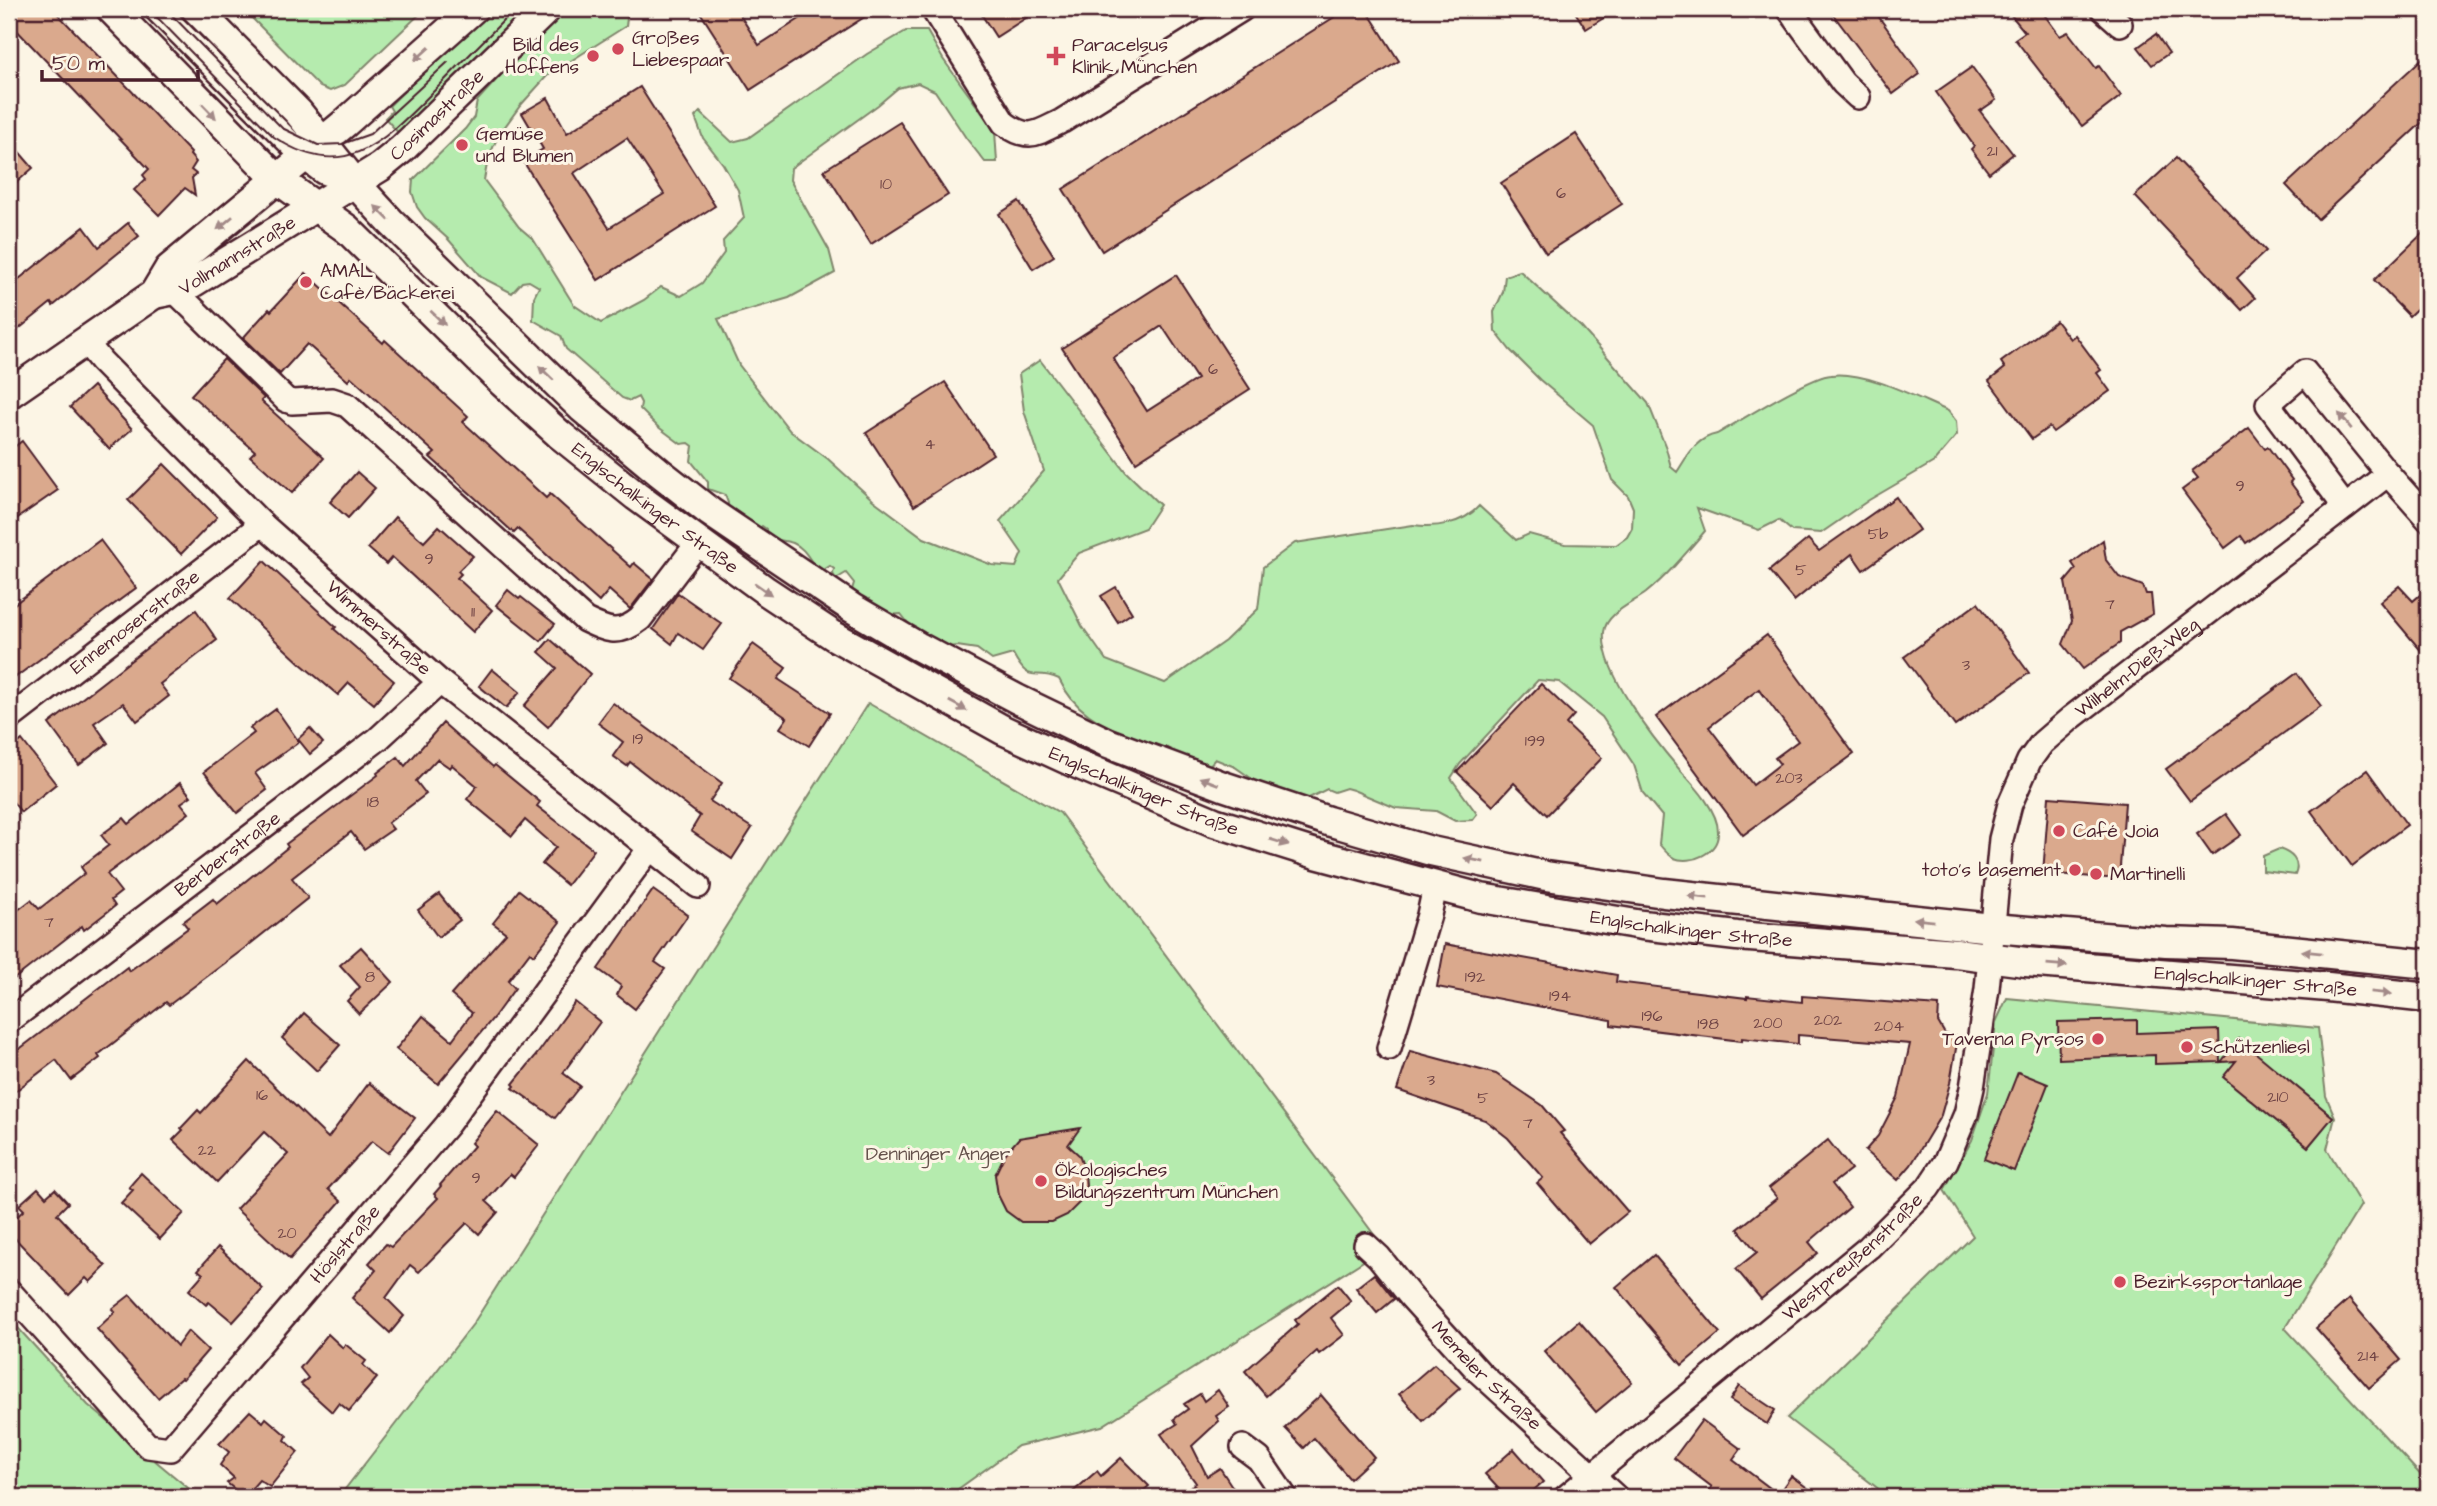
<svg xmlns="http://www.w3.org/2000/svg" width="2437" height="1506" font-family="'Architects Daughter',sans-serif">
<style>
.green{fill:#b5ebae;stroke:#80856c;stroke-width:2}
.building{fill:#daa98d;stroke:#4a1f2b;stroke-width:2;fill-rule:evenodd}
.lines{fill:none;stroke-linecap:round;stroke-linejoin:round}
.minor-casing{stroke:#4a1f2b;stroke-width:28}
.major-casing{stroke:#4a1f2b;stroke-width:33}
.minor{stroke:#fcf5e5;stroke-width:23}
.major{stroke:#fcf5e5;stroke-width:28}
.tram{stroke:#4a1f2b;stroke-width:2}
.oneway{fill:#a38a88}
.poi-dot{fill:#d1495b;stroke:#fcf5e5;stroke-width:2.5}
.labels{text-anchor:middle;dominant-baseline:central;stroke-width:6;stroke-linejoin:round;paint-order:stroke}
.number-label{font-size:16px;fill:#6e4244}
.poi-label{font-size:19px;fill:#4a1f2b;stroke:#fcf5e5;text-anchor:start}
.street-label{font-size:19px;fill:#4a1f2b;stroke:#fcf5e5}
.park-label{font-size:19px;fill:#65524c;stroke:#fcf5e5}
</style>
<rect width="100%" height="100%" fill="#fcf5e5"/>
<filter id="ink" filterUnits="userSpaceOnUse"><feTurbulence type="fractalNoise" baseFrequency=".0143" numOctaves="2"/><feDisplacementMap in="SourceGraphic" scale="14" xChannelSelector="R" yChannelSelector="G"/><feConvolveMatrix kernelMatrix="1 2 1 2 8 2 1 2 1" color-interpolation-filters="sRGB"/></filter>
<g filter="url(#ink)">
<g class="green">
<polygon points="243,9 425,9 345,85 330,91 320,87"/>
<polygon points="489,9 523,9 526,14 402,137 385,118 392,111 389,106"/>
<path d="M562 9H628L626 26 547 76 520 106 498 136 488 159 484 180 519 227 533 239 574 305 601 323 644 300 661 287 681 296 702 283 724 253 723 241 744 218 738 190 723 164 703 138 695 117 700 112 732 142 748 138 867 54 906 31H927L943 59 995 131 997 162H985L966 138 935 91 918 83 898 88 878 105 791 168 790 180 829 250 835 273 789 298 718 319 739 365 790 431 828 459 873 500 924 538 992 565 1016 567 1022 553 1000 521 1044 471 1024 411 1019 374 1040 360 1126 472 1160 505 1145 528 1079 553 1058 578 1082 626 1106 660 1165 683 1225 641 1258 609 1263 567 1295 543 1413 525C1436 528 1463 524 1479 506L1516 540 1529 534 1565 544 1616 545 1627 537 1632 528 1633 508 1628 496 1612 480 1593 425 1540 380 1510 350 1495 331 1494 312 1503 292 1505 276 1520 271 1581 327 1648 403 1666 448 1671 467 1677 472C1688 455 1696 438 1717 434 1738 422 1811 376 1831 375 1867 371 1915 397 1948 411L1956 421 1957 435 1934 462 1869 500 1821 533 1792 531 1779 520 1759 530 1697 508 1705 531C1687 552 1668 575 1646 593 1633 603 1606 613 1604 632 1600 672 1655 741 1680 770 1694 785 1719 811 1718 833 1718 853 1691 865 1674 858 1668 855 1663 849 1659 844L1662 816 1643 793 1634 765 1602 717 1559 682 1538 680 1460 764 1451 778 1477 814 1472 820 1455 821 1436 811 1396 808 1353 790 1346 788 1334 792 1327 789 1309 798 1288 799 1265 788 1235 767 1215 759 1209 766 1174 754 1166 747 1154 751C1150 749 1143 747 1139 744 1134 740 1136 738 1131 736 1100 725 1073 709 1059 679 1033 667 1031 687 1013 654L992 660 977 649 957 646 938 648 916 633 901 614 887 615 869 606V599L861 600 851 593 854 583 846 573 836 579 833 574 834 569 830 566 820 572C810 563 807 549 793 543 782 539 774 542 765 534L766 529 762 526 757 531 728 508V503L725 495 708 489V482L691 461 693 446 689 443 681 444 657 426 640 409 641 403 638 397 630 401 622 398 566 349 561 336 533 320 534 297 539 287 529 281 522 282 512 293 481 277 448 239 425 218 417 207 412 192 413 180 465 129 474 117 477 101Z"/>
<polygon points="868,703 1060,813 1384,1248 1102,1426 1018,1446 947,1497 339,1497 473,1324"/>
<path d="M2279 849C2291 853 2301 861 2295 875L2263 871V856Z"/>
<polygon points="2007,998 2318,1028 2326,1096 2335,1117 2327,1149 2361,1205 2285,1328 2428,1483 2428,1497 1889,1497 1787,1418 1973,1236 1944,1190 1972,1140 1988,1093 1996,1022"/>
<polygon points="9,1318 88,1405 199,1497 9,1497"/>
</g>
<g class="building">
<polygon points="9,9 53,9 191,153 190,155 196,162 191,170 196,174 192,178 195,195 185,188 159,215 134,190 146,179 143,175 149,169 9,22"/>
<polygon points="698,9 736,9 759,45 815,9 877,9 750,90"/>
<polygon points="978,9 1040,9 996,37"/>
<polygon points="1347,9 1366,9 1399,61 1102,251 1063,189"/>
<polygon points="1573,9 1618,9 1586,29"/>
<polygon points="1829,9 1873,9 1920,74 1893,94"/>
<polygon points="2006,9 2040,9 2060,36 2068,32 2096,68 2099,66 2121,96 2082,126 2015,39 2025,32"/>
<polygon points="2156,34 2169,53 2152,65 2138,47"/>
<polygon points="2428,53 2428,117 2318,219 2286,185"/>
<polygon points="1972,67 1996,100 1980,111 2013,154 1989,173 1971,149 1974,146 1936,92"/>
<path d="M640 87 715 206 598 280 523 161 543 149 522 113 548 98 567 133ZM627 138 664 194 609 228 574 173Z"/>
<polygon points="900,122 948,195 871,244 824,170"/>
<polygon points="1576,134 1622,204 1546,253 1501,183"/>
<polygon points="9,140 33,168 9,189"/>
<polygon points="2176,158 2266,251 2237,278 2255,298 2242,310 2135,196"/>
<polygon points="1019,201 1054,256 1033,269 999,214"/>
<polygon points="128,223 139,236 53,306 51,303 9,337 9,287 84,227 99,247"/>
<polygon points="2428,228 2428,298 2409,316 2374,280"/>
<polygon points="306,273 383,343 385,340 468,416 463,422 546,498 550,494 631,567 634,563 653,579 630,609 609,590 599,602 518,529 514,533 430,457 435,453 351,377 348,381 307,344 280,374 243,338 269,309 271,311"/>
<path d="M1176 275 1250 389 1136 462 1062 348ZM1162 326 1197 379 1147 411 1113 358Z"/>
<polygon points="2056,321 2070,339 2075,335 2101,370 2097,373 2110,391 2053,432 2049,427 2032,439 1989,381 2005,368 2001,362"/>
<polygon points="224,359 264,398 261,401 324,458 292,493 250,456 255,451 191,395"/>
<polygon points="945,382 993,454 914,506 866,433"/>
<polygon points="93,386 132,429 109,449 70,407"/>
<polygon points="2249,428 2265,449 2268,447 2292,480 2290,482 2304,501 2246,543 2241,536 2225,548 2182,490 2198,478 2192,471"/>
<polygon points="22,441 58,490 9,524 9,451"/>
<polygon points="164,464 217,517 181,554 128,500"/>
<polygon points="357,472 375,488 348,518 330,502"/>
<polygon points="1896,497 1919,530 1863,570 1852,554 1794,601 1769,571 1808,539 1819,551"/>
<polygon points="395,517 424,542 439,526 473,556 458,571 461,574 457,578 492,610 473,632 392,557 386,564 368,548"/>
<polygon points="100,540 136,588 9,682 9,608"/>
<polygon points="2103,540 2106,560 2119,577 2143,586 2146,594 2151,594 2153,614 2120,632 2120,643 2083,669 2063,644 2072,621 2065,582 2076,569 2072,563"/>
<polygon points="264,561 336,627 334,629 394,681 374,704 349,683 338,695 301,664 230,598"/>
<polygon points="2399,586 2413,601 2428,588 2428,659 2380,602"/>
<polygon points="1116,587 1132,613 1118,622 1101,596"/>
<polygon points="508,590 519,599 521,597 555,624 541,641 496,605"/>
<polygon points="678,593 722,624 703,650 678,633 672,644 653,629"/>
<polygon points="1978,603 2029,673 1955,726 1904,657"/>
<polygon points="196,610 217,640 160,684 169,696 137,721 123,703 94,723 108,743 79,765 49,724"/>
<path d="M1767 635 1854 754 1743 835 1656 717ZM1759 689 1798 741 1775 758 1780 764 1753 785 1709 727Z"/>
<polygon points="550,639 590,674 548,727 524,706 557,668 539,652"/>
<polygon points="753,644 786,668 778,679 830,713 809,746 780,728 787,718 729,678"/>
<polygon points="492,669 520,692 506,708 479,686"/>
<polygon points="2297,673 2321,706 2190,801 2166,769"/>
<polygon points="1541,684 1574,715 1566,724 1602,758 1547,815 1514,783 1493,806 1457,772"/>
<polygon points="613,703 722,783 710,801 752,828 732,859 691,831 700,816 630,762 627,766 613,756 623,742 598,723"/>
<polygon points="276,709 299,742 255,773 267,790 237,813 204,772 254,733 250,728"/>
<polygon points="443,723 493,767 495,765 540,802 537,806 594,850 567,885 542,864 556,847 525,820 512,836 467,799 477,786 452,765 450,768 437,759 416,781 426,794 388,823 393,829 364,849 351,832 292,878 308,898 249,945 169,1005 166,1002 98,1055 100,1058 71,1080 56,1060 9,1096 9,1057 127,967 129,971 188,928 183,922 213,899 217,904 288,847 286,844 378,775 377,773 398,757 405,766"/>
<polygon points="310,728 323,743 310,754 298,739"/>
<polygon points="22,740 56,784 21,812 9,797 9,751"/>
<polygon points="2367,770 2407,825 2352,866 2311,811"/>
<polygon points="180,783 191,796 181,803 189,813 107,874 121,892 111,900 115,906 84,930 82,926 9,983 9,917 31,900 39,909 85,873 81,867 109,845 101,835 124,818 129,824"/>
<polygon points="2049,797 2125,803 2119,879 2043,873"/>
<polygon points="2226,814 2241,835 2212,855 2197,834"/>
<polygon points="519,890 560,922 534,955 530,952 508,981 515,988 494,1017 438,1084 396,1049 423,1016 452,1040 472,1013 451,995 506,933 493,923"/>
<polygon points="653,890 688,915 655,962 665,969 635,1009 617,995 621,986 598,969"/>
<polygon points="439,894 460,920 438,937 418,910"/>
<polygon points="1445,944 1617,975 1616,982 1747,998 1747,996 1802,1002 1802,996 1939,1006 1938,1022 1945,1034 1958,1037 1950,1083 1941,1115 1911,1165 1898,1180 1865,1151 1878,1136 1898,1097 1910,1044 1798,1035 1798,1044 1742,1038 1742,1041 1611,1025 1611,1020 1437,987"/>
<polygon points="361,947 393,982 359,1014 347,1001 360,987 340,965"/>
<polygon points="575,1002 600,1022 563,1073 580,1086 555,1118 513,1088 515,1086 513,1084 538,1053"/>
<polygon points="304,1013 340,1045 317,1071 282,1038"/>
<polygon points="2137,1020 2137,1033 2219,1030 2220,1062 2155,1064 2155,1055 2059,1059 2058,1022"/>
<polygon points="2239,1039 2333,1117 2308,1147 2223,1077 2236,1061 2221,1062"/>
<polygon points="1410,1051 1496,1074 1542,1105 1564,1131 1560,1133 1628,1212 1589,1244 1537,1183 1543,1178 1508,1138 1485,1120 1397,1090"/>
<polygon points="249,1061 328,1138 369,1083 415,1118 388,1153 372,1141 328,1189 341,1201 290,1259 236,1209 288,1154 264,1132 217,1182 173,1140 183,1130 181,1128 198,1110 201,1113"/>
<polygon points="2018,1072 2048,1084 2014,1171 1984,1159"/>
<polygon points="497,1111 539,1145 514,1177 510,1174 486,1201 498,1212 479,1234 467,1223 419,1272 410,1265 386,1298 404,1316 390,1333 352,1298 376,1270 369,1263 386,1244 391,1247 438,1198 434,1194 441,1186 440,1185 474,1146 471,1143"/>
<polygon points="1080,1128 1068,1145 1079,1155 1085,1172 1086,1186 1079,1203 1067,1215 1052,1222 1021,1222 1006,1211 998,1195 995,1175 1005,1154 1019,1138"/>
<polygon points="1828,1140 1851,1169 1832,1184 1850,1207 1809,1242 1818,1253 1761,1299 1736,1269 1757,1252 1738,1229 1777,1198 1769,1188"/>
<polygon points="141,1173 184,1213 160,1239 121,1203 133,1190 129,1187"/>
<polygon points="38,1188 46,1197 55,1189 68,1203 57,1214 106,1266 90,1282 86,1278 69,1295 9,1232 9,1224 24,1210 19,1205"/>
<polygon points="218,1247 263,1289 233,1322 209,1302 206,1305 189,1290 203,1274 198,1270"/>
<polygon points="1654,1255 1720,1333 1682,1365 1616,1287"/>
<polygon points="1374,1274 1394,1299 1377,1313 1356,1288"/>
<polygon points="1338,1285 1351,1301 1331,1318 1344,1335 1319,1354 1317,1351 1266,1396 1245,1371 1298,1324 1295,1320"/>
<polygon points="130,1295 177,1346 188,1331 208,1350 183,1379 181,1378 158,1398 97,1329 115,1312 112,1309"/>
<polygon points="2349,1299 2401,1360 2369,1388 2316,1328"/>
<polygon points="1579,1321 1632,1382 1596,1412 1544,1351"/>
<polygon points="328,1334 343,1348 345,1344 366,1361 363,1365 377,1378 349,1411 339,1403 332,1412 301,1384 308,1378 300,1368"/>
<polygon points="1434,1364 1460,1388 1423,1421 1399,1394"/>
<polygon points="1739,1386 1775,1410 1767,1424 1730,1400"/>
<polygon points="1218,1390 1229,1407 1216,1416 1219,1421 1192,1446 1207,1476 1220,1468 1239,1497 1174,1497 1196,1483 1161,1434 1177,1424 1174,1419 1188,1409 1184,1404 1200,1394 1204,1401"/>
<polygon points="1321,1395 1374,1457 1350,1479 1314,1438 1304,1448 1285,1428"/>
<polygon points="250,1411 263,1422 266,1418 287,1436 285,1440 298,1452 270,1487 259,1480 244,1497 227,1483 234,1478 220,1465 229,1452 219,1444"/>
<polygon points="1702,1420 1741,1449 1733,1460 1778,1494 1791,1476 1820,1497 1704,1497 1712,1487 1674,1458"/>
<polygon points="1514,1449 1543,1482 1526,1497 1506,1497 1485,1474"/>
<polygon points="1121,1458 1149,1486 1136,1497 1067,1497 1097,1471 1101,1476"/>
</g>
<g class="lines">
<defs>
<g id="minor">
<polyline points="156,9 304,157 323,172 355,183"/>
<path d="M933 9 1004 123C1029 142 1037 133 1062 121L1242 9"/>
<polyline points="1789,9 1843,83 1858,97"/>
<polyline points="2103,9 2120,24"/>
<path d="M174 290 286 400 292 402 332 400 347 405 585 620C608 631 619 636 640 619L698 543"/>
<path id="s1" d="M85 341 101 361 262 524 440 682 698 886"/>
<polyline points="2345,507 2268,404 2305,372 2388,474 2428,519"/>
<path id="s2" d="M9 719 262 524"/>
<path id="s3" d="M9 1021 378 739 440 682"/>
<polyline points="1389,1048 1429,915 1435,887"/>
<path id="s4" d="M1366 1245 1379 1257 1411 1297 1479 1372 1616 1497"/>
<path id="s5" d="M9 1291 148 1446 170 1449 447 1125 650 848"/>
<polyline points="1243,1447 1259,1459 1285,1497"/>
<path id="s6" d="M1566 1497 1869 1247 1928 1188 1946 1161 1966 1114 1972 1088 1987 989 2001 839 2010 804 2029 761 2042 743 2071 718 2388 474"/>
</g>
<g id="major">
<path id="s7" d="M111 9 277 179 347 229 503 383 559 434 636 496 766 591 834 636 1003 730 1075 763 1214 822 1316 854 1481 898 1642 925 1737 936 1956 953 2026 962 2328 987 2428 998"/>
<polyline points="196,9 298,112 355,183 390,221 582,408 659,472 710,512 852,608 917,646 1017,699 1108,743 1223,786 1328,821 1431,851 1546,876 1664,893 1992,928 2166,942 2232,944 2428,964"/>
<path id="s8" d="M154 294 184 288 380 167 402 149 547 9"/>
<polyline points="9,394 154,294 169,269 345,123 473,9"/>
</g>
</defs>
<use href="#minor" class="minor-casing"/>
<use href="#major" class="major-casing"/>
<use href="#minor" class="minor"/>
<use href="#major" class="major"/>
<g class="tram">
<path d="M149 9 274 137C348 187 388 136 439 86 464 60 490 34 515 9"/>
<polyline points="166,9 282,128 318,145 342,144 370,134 448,62"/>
</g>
</g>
<defs><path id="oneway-solid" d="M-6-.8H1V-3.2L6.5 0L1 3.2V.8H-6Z" transform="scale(1.75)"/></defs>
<g class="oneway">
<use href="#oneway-solid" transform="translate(422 54) rotate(138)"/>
<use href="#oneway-solid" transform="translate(209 111) rotate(46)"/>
<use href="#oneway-solid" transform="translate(382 213) rotate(-135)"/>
<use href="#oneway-solid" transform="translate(225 223) rotate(140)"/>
<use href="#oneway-solid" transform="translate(438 318) rotate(44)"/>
<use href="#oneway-solid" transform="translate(546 373) rotate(-136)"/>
<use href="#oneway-solid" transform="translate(2345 421) rotate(-129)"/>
<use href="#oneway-solid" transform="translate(763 589) rotate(35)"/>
<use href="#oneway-solid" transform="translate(958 706) rotate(29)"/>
<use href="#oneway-solid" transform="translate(1209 781) rotate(-159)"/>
<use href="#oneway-solid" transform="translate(1279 842) rotate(17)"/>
<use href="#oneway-solid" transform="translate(1474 860) rotate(-168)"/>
<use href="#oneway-solid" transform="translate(1698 897) rotate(-174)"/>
<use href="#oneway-solid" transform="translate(1924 920) rotate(-174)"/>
<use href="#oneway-solid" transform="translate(2312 952) rotate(-174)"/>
<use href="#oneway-solid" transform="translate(2057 965) rotate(5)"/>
<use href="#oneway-solid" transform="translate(2381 993) rotate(6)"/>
</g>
</g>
<g class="poi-dot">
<circle cx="618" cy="49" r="7"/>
<circle cx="593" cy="56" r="7"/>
<path d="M1052.5 45.5h7v7h7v7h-7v7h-7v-7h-7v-7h7z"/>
<circle cx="462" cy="145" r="7"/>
<circle cx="306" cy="282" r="7"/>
<circle cx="2059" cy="831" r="7"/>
<circle cx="2075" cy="870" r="7"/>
<circle cx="2096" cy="874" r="7"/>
<circle cx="2098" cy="1039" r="7"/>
<circle cx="2187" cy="1047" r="7"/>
<circle cx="1041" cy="1181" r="7"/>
<circle cx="2120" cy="1282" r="7"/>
</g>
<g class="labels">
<g class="number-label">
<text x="1992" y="151">21</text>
<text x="886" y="184">10</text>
<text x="1561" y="193">6</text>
<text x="1213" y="369">6</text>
<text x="930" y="444">4</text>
<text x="2240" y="486">9</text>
<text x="1878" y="534">5b</text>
<text x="429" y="559">9</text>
<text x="1801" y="570">5</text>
<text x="2110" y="604">7</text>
<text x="473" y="612">11</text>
<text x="1966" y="665">3</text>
<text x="638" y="739">19</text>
<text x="1535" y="741">199</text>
<text x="1789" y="778">203</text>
<text x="373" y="802">18</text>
<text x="49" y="922">7</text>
<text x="370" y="977">8</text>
<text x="1475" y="977">192</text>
<text x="1560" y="996">194</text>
<text x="1652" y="1016">196</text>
<text x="1828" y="1020">202</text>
<text x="1768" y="1023">200</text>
<text x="1708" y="1024">198</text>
<text x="1889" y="1026">204</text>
<text x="1431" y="1080">3</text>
<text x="262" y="1095">16</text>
<text x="2278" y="1097">210</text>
<text x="1483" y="1098">5</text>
<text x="1528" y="1123">7</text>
<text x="207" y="1150">22</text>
<text x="476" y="1178">9</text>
<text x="287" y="1233">20</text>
<text x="2368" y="1356">214</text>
</g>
<g class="poi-label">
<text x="632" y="38">Großes<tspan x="632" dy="22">Liebespaar</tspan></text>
<text x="579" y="45" text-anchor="end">Bild des<tspan x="579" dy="22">Hoffens</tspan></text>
<text x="1072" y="45">Paracelsus<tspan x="1072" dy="22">Klinik München</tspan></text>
<text x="476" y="134">Gemüse<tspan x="476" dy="22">und Blumen</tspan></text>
<text x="320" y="271">AMAL<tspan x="320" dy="22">Cafè/Bäckerei</tspan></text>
<text x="2073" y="831">Café Joia</text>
<text x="2061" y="870" text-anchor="end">toto's basement</text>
<text x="2110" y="874">Martinelli</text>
<text x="2084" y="1039" text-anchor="end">Taverna Pyrsos</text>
<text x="2201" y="1047">Schützenliesl</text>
<text x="1055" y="1170">Ökologisches<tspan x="1055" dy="22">Bildungszentrum München</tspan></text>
<text x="2134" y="1282">Bezirkssportanlage</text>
</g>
<g class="street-label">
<text stroke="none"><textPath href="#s8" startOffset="338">Cosimastraße</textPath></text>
<text stroke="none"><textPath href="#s8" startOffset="93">Vollmannstraße</textPath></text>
<text stroke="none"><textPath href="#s7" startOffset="740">Englschalkinger Straße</textPath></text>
<text stroke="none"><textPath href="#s2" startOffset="159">Ennemoserstraße</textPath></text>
<text stroke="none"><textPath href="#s1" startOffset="411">Wimmerstraße</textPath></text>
<text stroke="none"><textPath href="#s6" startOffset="1064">Wilhelm-Dieß-Weg</textPath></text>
<text stroke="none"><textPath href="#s7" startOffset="1307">Englschalkinger Straße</textPath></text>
<text stroke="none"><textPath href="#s3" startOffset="275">Berberstraße</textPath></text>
<text stroke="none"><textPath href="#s7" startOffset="1874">Englschalkinger Straße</textPath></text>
<text stroke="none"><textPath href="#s7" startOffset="2441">Englschalkinger Straße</textPath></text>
<text stroke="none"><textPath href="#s5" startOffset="500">Höslstraße</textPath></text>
<text stroke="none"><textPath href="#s6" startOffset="374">Westpreußenstraße</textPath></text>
<text stroke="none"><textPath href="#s4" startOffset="178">Memeler Straße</textPath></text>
</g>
<g class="park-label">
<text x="938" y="1154">Denninger Anger</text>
</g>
</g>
<rect width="2437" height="1506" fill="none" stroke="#fcf5e5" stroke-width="35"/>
<rect x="18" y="18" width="2402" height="1471" fill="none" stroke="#4a1f2b" stroke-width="2.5" filter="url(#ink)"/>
<path d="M42 70v10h156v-10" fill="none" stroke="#4a1f2b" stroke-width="3.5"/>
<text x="52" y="70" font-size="21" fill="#4a1f2b" stroke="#fcf5e5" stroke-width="5" paint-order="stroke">50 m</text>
</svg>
